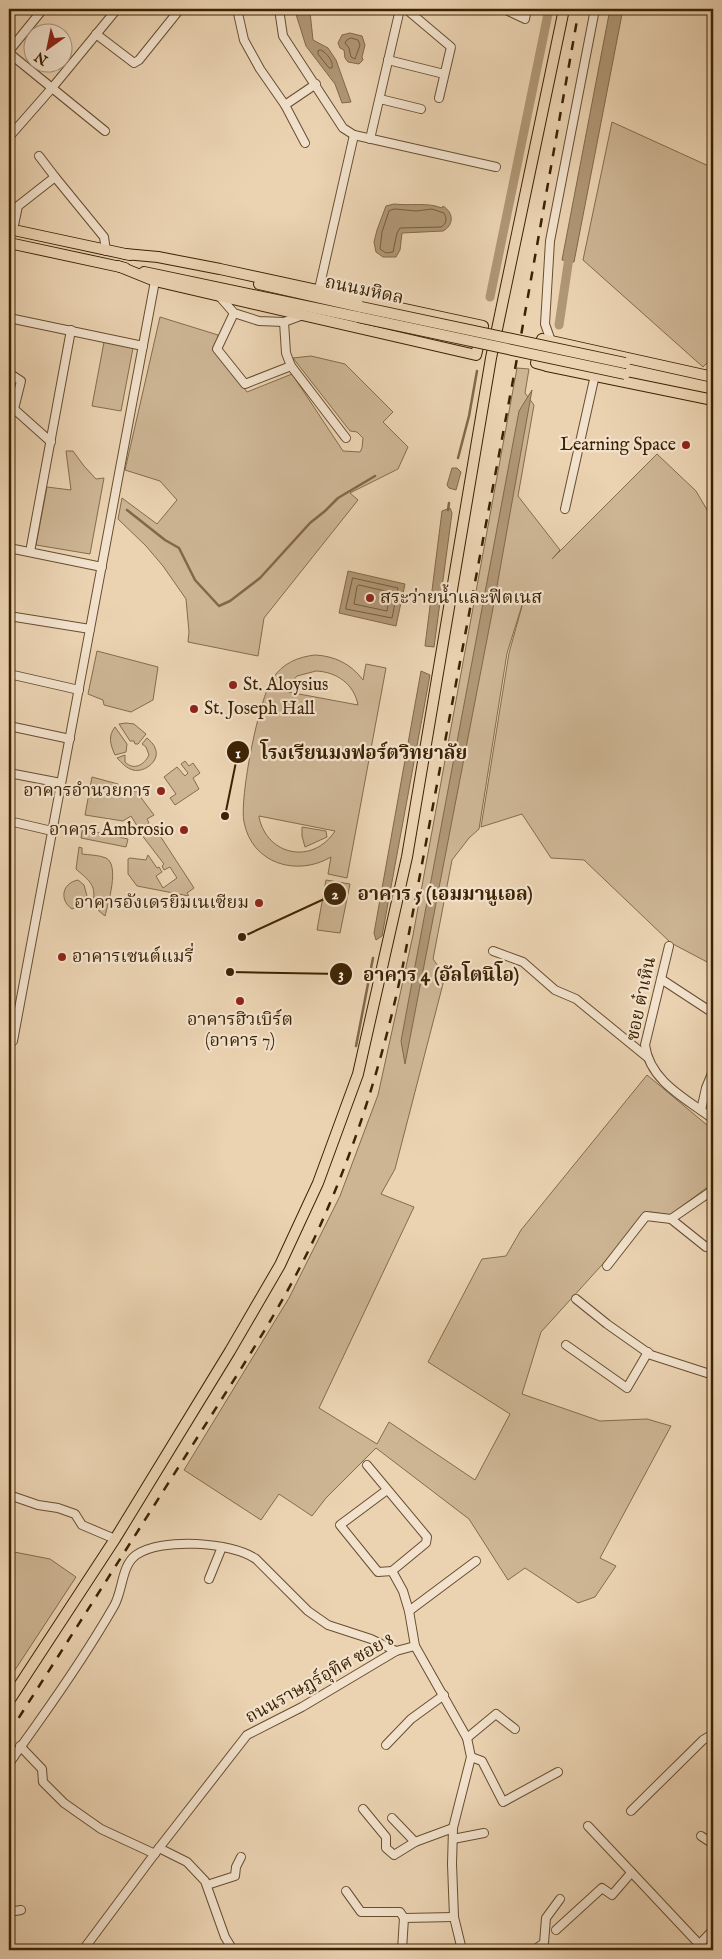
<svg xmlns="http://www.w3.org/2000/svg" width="722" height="1959" font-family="'IM FELL English','Noto Serif Thai',serif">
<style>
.green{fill:#cdb594;stroke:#846c4b;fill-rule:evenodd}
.water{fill:#b09776;stroke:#826848}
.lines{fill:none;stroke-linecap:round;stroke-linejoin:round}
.shore{stroke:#765c3c;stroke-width:1}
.stream{stroke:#826848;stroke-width:2.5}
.canal{stroke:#b09776;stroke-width:9}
.minor-casing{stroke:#684e2e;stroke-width:10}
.major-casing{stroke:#3c2202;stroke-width:12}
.minor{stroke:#f2e2cd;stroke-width:8}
.major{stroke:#ebd3b2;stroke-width:10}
.rail{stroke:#3c2202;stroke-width:2.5;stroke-dasharray:9 9;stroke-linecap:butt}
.major-bridge-casing{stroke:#3c2202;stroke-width:12;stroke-linecap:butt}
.major-bridge{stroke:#ebd3b2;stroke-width:10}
.poi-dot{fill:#8f2418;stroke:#f2e2cd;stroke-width:2}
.labels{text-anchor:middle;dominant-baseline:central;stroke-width:4.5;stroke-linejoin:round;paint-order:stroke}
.street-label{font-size:18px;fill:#3c2202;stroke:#f2e2cd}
.poi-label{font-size:18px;fill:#3c2202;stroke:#f2e2cd;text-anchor:end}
.leader{fill:none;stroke:#3c2202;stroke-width:2}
.callout-dot{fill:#3c2202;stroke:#f2e2cd;stroke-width:2}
.mark-label{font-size:15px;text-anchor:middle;font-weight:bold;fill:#fff}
.callout-label{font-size:19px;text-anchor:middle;font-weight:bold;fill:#3c2202;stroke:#f2e2cd;stroke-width:4.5;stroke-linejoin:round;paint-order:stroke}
</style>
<rect width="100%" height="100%" fill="#ebd3b2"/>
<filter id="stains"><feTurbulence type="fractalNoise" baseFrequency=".004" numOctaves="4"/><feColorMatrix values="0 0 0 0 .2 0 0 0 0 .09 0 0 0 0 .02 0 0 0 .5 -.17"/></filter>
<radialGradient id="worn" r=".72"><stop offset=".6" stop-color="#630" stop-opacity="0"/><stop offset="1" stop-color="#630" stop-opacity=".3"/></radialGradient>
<g class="green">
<polygon points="612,122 713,168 713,357 703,367 583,260"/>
<polygon points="160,317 218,335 215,350 247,392 292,374 343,451 360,452 362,448 363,438 357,432 350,431 293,358 311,356 345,364 393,412 383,422 408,447 398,469 350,493 358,500 264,618 258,656 188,642 189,632 186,599 163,566 146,546 118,519 122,498 157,524 177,500 160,481 125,470"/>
<polygon points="104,342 133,348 121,411 92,406"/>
<polygon points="517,368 529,369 525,393 534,405 518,496 560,550 552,559 657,454 696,491 713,520 713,949 709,963 671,943 584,860 551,858 522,814 481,827 509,653 524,599 507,653 479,829 469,838 452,860 433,959 445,976 395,1169 381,1194 414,1207 319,1408 377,1444 389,1422 475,1480 510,1414 428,1362 482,1259 506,1256 521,1230 647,1075 713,1130 713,1183 670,1215 650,1212 541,1332 522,1394 600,1421 647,1419 671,1426 600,1558 616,1566 595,1597 578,1603 525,1568 508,1580 469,1519 376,1448 326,1498 312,1516 279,1494 261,1520 184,1470 289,1298 340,1196 378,1095 413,935"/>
<polygon points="66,451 73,451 84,466 96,479 104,478 90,554 36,545 47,487 71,490"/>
<polygon points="97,651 158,667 153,700 131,712 104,705 103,700 88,694"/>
<path d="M315 655C335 656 351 664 363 680L366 664 386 668 347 878 328 874 331 857C297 877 252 864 244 822 239 799 259 697 273 678 283 663 298 657 315 655ZM316 671C337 672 354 684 358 705L283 691 297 676ZM259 817V816L335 831C313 865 267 856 259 817Z"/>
<polygon points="126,723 134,724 146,734 138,744 135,744 134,741 130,741 119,724"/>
<path d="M115 727 127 744 126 752 115 755C110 744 108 736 115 727Z"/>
<path d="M147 738C150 741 154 744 155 748 161 760 145 773 133 770 126 768 122 763 117 758L125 755V762C134 771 144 765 149 755L146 747 142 744Z"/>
<polygon points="185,761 189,766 193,763 200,773 193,778 199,789 175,805 170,798 176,794 164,777 177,767 185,776 188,773 181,764"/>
<polygon points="92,777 118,784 126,793 136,791 154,815 147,819 149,823 139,829 131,816 123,821 85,815"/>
<polygon points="83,825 87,826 86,830 128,839 126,847 81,838"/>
<polygon points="153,825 194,888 187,893 189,896 137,886 128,874 128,859 130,858 146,860 148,855 157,868 159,867 162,872 156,876 163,888 177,878 170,867 164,870 162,866 164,864 141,834"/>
<polygon points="302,827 326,831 327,837 305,847 302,836"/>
<path d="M79 847 82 848V854C89 855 99 855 106 858 120 865 108 904 105 916L99 911 93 902C97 884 87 879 76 869Z"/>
<path d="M78 880 84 885 87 896 80 906 72 909C59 900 62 883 78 880Z"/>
<polygon points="326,880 350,884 340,933 317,930"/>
<polygon points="9,1551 50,1559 76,1577 9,1679"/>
</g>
<g class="water">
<polygon points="610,9 623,9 574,262 562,260"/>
<polygon points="295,11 310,12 313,40 328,48 336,60 351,102 342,103 335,84 306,46"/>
<polygon points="350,33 362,36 365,45 362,57 363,60 359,64 348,62 345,58 344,50 340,48 338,43 342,35"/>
<path d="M394 204C410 206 427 202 442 208L443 206C454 213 454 225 443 231L402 233 400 250 396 257H383L376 252 374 242 377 230 386 206Z"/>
<polygon points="532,390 494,603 405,1064 401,1041 519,411"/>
<polygon points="452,468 457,468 461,472 456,490 449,488 447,485"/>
<polygon points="450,508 452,513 434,647 425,646 442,511"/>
<polygon points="348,571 405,584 396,626 339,613"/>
<polygon points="421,671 430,675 382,936 376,940 374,933"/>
</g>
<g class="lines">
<g class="shore">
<polygon points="351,38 358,40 360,45 355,59 351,57 349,48 345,43 346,41"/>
<path d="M321 50C327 53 334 62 332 68H329L318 54V51Z"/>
<path d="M395 209 416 211 432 209 444 213C447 218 447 224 441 227L400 228 397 233 393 252 386 253 380 249 382 232 389 211Z"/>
<polygon points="353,578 398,588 392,618 346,609"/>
<polygon points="359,585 390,592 387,611 354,604 357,587"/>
</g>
<g class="stream">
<polyline points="458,458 469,416 477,371"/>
<polyline points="127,510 165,540 179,548 195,580 219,606 230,601 260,578 310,523 325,511 338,498 375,476"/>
<polyline points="448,510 449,503"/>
<polyline points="356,1046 373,958"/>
</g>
<g class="canal">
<polyline points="490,297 549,9"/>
<polyline points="559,325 570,251"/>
</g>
<defs>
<g id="minor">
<polyline points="237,9 244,40 260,69 285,105 305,143"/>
<polyline points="279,9 283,36 343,128 354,135 496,167"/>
<polyline points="406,9 451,47 439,98"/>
<polyline points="504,9 525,19 527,9"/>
<polyline points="96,34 134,63 139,60 180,9"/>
<polyline points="9,51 43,9"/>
<polyline points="9,53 105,131"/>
<polyline points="388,60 444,74"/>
<polyline points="380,99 421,109"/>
<polyline points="285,105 316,84"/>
<polyline points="9,137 52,88 117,9"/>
<polyline points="370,139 400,9"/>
<polyline points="39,156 55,177"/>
<polyline points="13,230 18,206 55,177 104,237 106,251"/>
<polyline points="319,289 354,135"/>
<polyline points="220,297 234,313 259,321 284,322 303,315"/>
<polyline points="234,313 217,349 245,384 291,366"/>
<polyline points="9,318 143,346"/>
<polyline points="284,322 286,353 291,366 346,438"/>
<polyline points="551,341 545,324 550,241 595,9"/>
<polyline points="9,373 21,381 14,409 51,442"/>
<polyline points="565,509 595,375"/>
<polyline points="9,548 102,567"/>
<polyline points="30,552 71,330"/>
<polyline points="9,616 90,629"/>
<polyline points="9,674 79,690"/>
<polyline points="9,726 70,739"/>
<polyline points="9,773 61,783"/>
<polyline points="9,821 52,831"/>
<path d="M669 946 645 1045C650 1082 687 1099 713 1119"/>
<polyline points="493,951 523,962 555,990 576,999 647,1057"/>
<polyline points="661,979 713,1013"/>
<polyline points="13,1041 155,281"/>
<polyline points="701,1110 706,1088 713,1071"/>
<polyline points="671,1219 706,1247 713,1244"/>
<polyline points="607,1266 646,1216 671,1219 713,1190"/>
<polyline points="576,1299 607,1324 651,1355 713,1375"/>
<polyline points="566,1345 627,1388 648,1352"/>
<polyline points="367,1465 427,1537 426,1543 392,1571 378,1572 340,1525 387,1490"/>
<polyline points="9,1495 38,1505 58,1508 75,1514 82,1525 115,1539"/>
<polyline points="392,1571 403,1591 409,1611 415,1646 467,1738 471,1757 453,1828 452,1864 454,1917 462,1950"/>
<polyline points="209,1579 222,1547"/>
<polyline points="409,1611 476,1561"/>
<polyline points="467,1738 496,1714 515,1729"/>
<polyline points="386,1745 411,1719 444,1695"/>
<polyline points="20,1746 42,1769 43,1782 64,1803 101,1829 155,1854"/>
<polyline points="471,1757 482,1761 503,1802 558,1772"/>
<path d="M9 1764C18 1750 28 1737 37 1724 64 1686 91 1646 114 1606 123 1591 121 1566 136 1555 162 1537 231 1542 256 1559L308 1611 328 1625 371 1639 396 1651"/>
<polyline points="363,1809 386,1837 386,1848 394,1855 415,1842 453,1828"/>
<polyline points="631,1811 703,1740 713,1734"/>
<polyline points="392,1818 415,1842"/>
<polyline points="588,1826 699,1944"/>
<polyline points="701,1836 713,1844"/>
<polyline points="453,1839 484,1833"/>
<polyline points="159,1848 187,1862 205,1881 225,1937 233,1950"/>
<polyline points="207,1885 235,1876 236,1867 241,1857"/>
<polyline points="346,1891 361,1912 400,1912 404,1918"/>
<polyline points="9,1912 21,1910"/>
<polyline points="556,1930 602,1888 612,1895 631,1873"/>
<polyline points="83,1950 159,1848 247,1735 302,1707 396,1651 415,1646"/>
<polyline points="402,1950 404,1918 454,1917"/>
<polyline points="534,1950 544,1943 546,1918 560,1899"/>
<polyline points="694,1950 713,1930"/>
</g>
<g id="major">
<polyline points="9,229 130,255"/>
<polyline points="9,243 125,268"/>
<polyline points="118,266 155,281 476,355 483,326 220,269 158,257 125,254"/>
<polyline points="144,272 358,317"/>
<polyline points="259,284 361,307"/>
<polyline points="547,366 536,363 542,339 551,341"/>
<polyline points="713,377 551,341 547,366 713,400"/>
<polyline points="9,1701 115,1539 230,1351 280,1265 318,1183 358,1074 407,857 491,358 564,9"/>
</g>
</defs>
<use href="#minor" class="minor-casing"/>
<use href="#major" class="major-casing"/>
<use href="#minor" class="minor"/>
<use href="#major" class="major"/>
<path class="rail" d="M9 1733C72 1635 134 1537 197 1438 238 1373 281 1309 314 1239 355 1151 383 1060 403 965L514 375 579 9"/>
<defs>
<g id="major-bridge">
<polyline points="361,307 625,363"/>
<polyline points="358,317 625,374"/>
</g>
</defs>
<use href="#major-bridge" class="major-bridge-casing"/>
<use href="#major-bridge" class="major-bridge"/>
</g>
<g class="poi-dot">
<circle cx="686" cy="445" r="5"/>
<circle cx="370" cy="598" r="5"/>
<circle cx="233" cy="685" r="5"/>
<circle cx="194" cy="709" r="5"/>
<circle cx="161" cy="791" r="5"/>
<circle cx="184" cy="830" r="5"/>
<circle cx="259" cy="903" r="5"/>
<circle cx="62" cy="957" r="5"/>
<circle cx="240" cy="1001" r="5"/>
</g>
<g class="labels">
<g class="street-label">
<text transform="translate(364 291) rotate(12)">ถนนมหิดล</text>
<text transform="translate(642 999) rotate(-78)">ซอย ต๋าเหิน</text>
<text transform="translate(320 1679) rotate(-29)">ถนนราษฎร์อุทิศ ซอย 8</text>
</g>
<g class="poi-label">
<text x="676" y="445">Learning Space</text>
<text x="380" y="598" text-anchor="start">สระว่ายน้ำและฟิตเนส</text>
<text x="243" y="685" text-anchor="start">St. Aloysius</text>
<text x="204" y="709" text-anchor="start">St. Joseph Hall</text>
<text x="151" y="791">อาคารอำนวยการ</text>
<text x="174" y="830">อาคาร Ambrosio</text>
<text x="249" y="903">อาคารอังเดรยิมเนเซียม</text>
<text x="72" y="957" text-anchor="start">อาคารเซนต์แมรี่</text>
<text x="240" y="1020" text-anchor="middle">อาคารฮิวเบิร์ต<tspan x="240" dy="21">(อาคาร 7)</tspan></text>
</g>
</g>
<path class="leader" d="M225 816L238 752M242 937L335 894M230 972L341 974"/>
<g class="callout-dot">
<circle cx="225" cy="816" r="5"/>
<circle cx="242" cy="937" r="5"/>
<circle cx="230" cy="972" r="5"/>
<circle cx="238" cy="752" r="12"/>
<circle cx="335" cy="894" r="12"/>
<circle cx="341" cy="974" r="12"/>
</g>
<g class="mark-label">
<text x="238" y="758">1</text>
<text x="335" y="899">2</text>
<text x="341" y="979">3</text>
</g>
<g class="callout-label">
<text x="364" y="759">โรงเรียนมงฟอร์ตวิทยาลัย</text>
<text x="445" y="900">อาคาร 5 (เอมมานูเอล)</text>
<text x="441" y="981">อาคาร 4 (อัลโตนิโอ)</text>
</g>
<rect width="722" height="1959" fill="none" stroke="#ebd3b2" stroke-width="30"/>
<rect x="10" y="10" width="702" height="1939" fill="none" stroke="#3c2202" stroke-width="2.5"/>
<rect x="15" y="15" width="692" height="1929" fill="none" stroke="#3c2202"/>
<g transform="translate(48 48) rotate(213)"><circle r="24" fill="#f2e2cd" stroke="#a9957c"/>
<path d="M0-4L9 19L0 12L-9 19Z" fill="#8f2418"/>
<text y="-8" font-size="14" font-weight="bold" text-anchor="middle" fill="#3c2202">N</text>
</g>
<rect width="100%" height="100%" filter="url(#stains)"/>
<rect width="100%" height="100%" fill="url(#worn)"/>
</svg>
